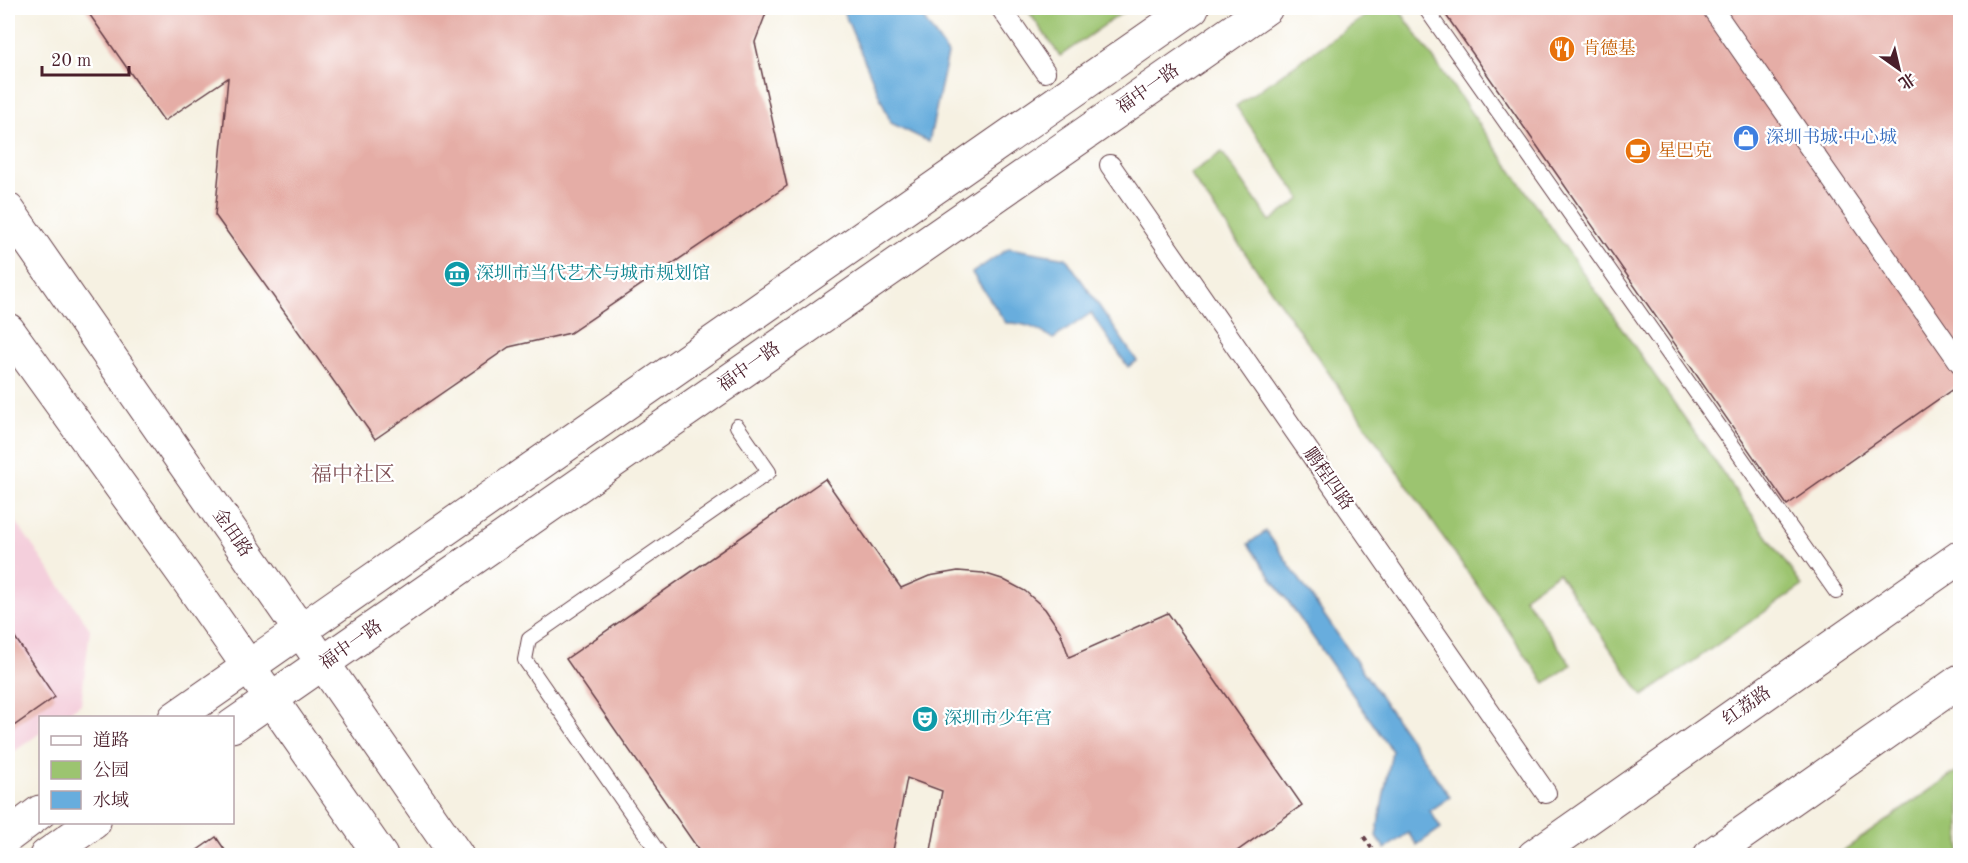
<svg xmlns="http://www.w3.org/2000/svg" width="1968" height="863" font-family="'Old Standard TT','Noto Serif SC',serif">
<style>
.built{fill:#f4cfdc}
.green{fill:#9cc470;stroke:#73724e;stroke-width:1.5}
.water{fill:#67addd;stroke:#586684;stroke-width:1.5}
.building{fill:#e5ada6}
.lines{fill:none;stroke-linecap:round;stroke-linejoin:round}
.service-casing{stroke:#643e46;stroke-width:16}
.pedestrian-casing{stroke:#643e46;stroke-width:22}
.tertiary-casing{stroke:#643e46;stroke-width:35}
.primary-casing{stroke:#643e46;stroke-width:35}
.path{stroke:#643e46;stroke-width:4;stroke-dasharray:4.5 4.5;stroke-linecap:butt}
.service{stroke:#fff;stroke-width:14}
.pedestrian{stroke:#fff;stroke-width:20}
.tertiary{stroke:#fff;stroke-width:33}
.primary{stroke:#fff;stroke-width:33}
.labels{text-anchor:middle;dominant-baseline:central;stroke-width:4.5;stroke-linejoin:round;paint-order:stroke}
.food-label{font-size:18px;fill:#c56008;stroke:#fff;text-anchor:start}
.street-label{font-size:18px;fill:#4a1f2b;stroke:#fff}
.shop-label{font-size:18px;fill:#366cbe;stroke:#fff;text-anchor:start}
.culture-label{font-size:18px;fill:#0d838f;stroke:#fff;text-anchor:start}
.quarter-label{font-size:21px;fill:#805156;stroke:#fff}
</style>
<rect width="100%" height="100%" fill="#fff"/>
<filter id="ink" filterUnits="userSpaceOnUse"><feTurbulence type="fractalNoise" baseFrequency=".0167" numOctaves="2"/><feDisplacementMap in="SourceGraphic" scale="12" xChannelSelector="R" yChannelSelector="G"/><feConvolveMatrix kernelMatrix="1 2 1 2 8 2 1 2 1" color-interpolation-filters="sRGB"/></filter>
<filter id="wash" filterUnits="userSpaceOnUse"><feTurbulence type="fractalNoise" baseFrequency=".008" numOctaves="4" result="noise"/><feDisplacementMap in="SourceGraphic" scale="24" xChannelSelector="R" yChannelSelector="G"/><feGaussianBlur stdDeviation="1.35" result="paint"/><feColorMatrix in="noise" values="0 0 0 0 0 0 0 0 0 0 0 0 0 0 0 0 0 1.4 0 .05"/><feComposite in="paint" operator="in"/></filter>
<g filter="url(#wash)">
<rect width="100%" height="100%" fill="#f6f1e2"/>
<polygon class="built" points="8,510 90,629 81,704 63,717 40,718 40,733 8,756"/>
<g class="green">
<polygon points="1026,8 1129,8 1060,56"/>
<polygon points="1377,8 1398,8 1802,586 1643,696 1558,573 1524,597 1571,665 1545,683 1190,174 1222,152 1270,221 1301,199 1236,106"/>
<polygon points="1960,769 1960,855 1837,855"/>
</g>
<g class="water">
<polygon points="842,8 916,8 948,54 929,142 891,123"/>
<path d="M1009 248 1066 258 1137 361 1128 367 1091 313 1053 339C1038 329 1024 322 1006 323L972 273Z"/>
<polygon points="1266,531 1450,797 1430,811 1441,828 1417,845 1408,833 1385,849 1376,836 1392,751 1248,544"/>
</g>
<g id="blocks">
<g class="building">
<polygon points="85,8 768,8 755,42 787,186 570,333 509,347 375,439 215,215 228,78 164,121"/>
<polygon points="1441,8 1960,8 1960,384 1787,505"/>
<polygon points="825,479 901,588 929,576 958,571 983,573 1002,579 1025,591 1045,609 1060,631 1069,657 1168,613 1302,805 1230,856 930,856 942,791 907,778 892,856 703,856 566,659"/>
<polygon points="8,627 55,697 8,730"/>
<polygon points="216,837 229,856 189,856"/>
</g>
</g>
</g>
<g filter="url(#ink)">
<use href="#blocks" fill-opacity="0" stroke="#643e46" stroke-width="1.5"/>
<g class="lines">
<defs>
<g id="service">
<polyline points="1425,8 1836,592"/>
<polyline points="661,856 525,660 529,639 769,472 737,426"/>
</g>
<g id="pedestrian">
<polyline points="1001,8 1045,72"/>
<polyline points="1712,8 1960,363"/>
<polyline points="1110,165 1546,793"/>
</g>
<g id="tertiary">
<polyline points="175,718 1192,8"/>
<polyline points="232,726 1266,8"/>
<polyline points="8,836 40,812"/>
<polyline points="46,856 94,822"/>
</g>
<g id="primary">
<polyline points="8,210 457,856"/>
<polyline points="8,330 183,573 381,856"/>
<polyline points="1534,856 1960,557"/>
<polyline points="1710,856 1960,681"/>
</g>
</defs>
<use href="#service" class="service-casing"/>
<use href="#pedestrian" class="pedestrian-casing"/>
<use href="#tertiary" class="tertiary-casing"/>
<use href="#primary" class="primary-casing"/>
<polyline class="path" points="1364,837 1377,856"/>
<use href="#service" class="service"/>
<use href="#pedestrian" class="pedestrian"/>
<use href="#tertiary" class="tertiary"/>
<use href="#primary" class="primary"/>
</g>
</g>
<defs>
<symbol id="restaurant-disc" viewBox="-11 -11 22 22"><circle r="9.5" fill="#e8710a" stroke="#fff"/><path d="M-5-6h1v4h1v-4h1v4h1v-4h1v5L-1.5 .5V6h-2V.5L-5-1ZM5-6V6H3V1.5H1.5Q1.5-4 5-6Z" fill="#fff"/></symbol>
<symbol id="shop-disc" viewBox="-11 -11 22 22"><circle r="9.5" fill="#3f7fe0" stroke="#fff"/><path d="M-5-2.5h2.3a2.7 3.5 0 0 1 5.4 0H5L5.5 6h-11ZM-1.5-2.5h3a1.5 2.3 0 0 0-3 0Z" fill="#fff"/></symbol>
<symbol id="cafe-disc" viewBox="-11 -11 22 22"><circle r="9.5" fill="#e8710a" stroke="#fff"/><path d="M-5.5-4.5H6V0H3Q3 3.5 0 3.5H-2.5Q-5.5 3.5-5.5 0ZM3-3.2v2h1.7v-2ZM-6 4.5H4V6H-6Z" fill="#fff"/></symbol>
<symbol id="museum-disc" viewBox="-11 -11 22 22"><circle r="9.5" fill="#0f9aa8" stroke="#fff"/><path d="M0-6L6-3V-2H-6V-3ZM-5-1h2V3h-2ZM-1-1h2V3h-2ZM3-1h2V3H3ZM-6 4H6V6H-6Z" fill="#fff"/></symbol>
<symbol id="theatre-disc" viewBox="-11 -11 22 22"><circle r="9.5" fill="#0f9aa8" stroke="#fff"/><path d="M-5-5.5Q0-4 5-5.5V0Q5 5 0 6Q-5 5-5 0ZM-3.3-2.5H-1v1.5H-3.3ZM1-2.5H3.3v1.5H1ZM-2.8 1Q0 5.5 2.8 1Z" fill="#fff"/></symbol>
</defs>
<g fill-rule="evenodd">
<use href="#restaurant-disc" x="1547" y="34" width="30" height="30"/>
<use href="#shop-disc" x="1731" y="123" width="30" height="30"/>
<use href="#cafe-disc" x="1623" y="136" width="30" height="30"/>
<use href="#museum-disc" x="442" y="259" width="30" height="30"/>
<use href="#theatre-disc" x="910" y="704" width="30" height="30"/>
</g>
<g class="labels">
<g class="food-label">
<text x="1582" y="49">肯德基</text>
<text x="1658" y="151">星巴克</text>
</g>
<g class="street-label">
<text transform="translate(1148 89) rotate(-35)">福中一路</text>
<text transform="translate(749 367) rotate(-35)">福中一路</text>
<text transform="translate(1328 479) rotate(55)">鹏程四路</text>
<text transform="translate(232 533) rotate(55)">金田路</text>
<text transform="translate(351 645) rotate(-35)">福中一路</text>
<text transform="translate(1747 706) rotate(-35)">红荔路</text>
</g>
<g class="shop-label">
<text x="1766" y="138">深圳书城·中心城</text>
</g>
<g class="culture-label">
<text x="476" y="274">深圳市当代艺术与城市规划馆</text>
<text x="944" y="719">深圳市少年宫</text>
</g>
<g class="quarter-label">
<text x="353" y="475">福中社区</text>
</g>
</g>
<rect width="1968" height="863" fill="none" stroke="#fff" stroke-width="30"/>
<rect x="39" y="716" width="195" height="108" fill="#ffffff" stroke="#b7a5aa" stroke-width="1.5"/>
<rect x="51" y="736" width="30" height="9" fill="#ffffff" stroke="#b7a5aa" stroke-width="1.5"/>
<text x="93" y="746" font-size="18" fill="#4a1f2b">道路</text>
<rect x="51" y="761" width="30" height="18" fill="#9cc470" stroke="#b7a5aa" stroke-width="1.5"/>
<text x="93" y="776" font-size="18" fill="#4a1f2b">公园</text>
<rect x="51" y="791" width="30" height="18" fill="#67addd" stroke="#b7a5aa" stroke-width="1.5"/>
<text x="93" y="806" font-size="18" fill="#4a1f2b">水域</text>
<g transform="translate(1899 69) rotate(146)" stroke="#ffffff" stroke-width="4.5" paint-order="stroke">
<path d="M0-4.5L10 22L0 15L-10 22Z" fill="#4a1f2b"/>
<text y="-9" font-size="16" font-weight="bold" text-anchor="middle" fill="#4a1f2b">北</text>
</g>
<path d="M42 66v9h87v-9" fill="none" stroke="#4a1f2b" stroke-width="3"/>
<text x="51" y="66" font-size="18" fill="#4a1f2b" stroke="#ffffff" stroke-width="4.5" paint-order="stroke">20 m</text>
</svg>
